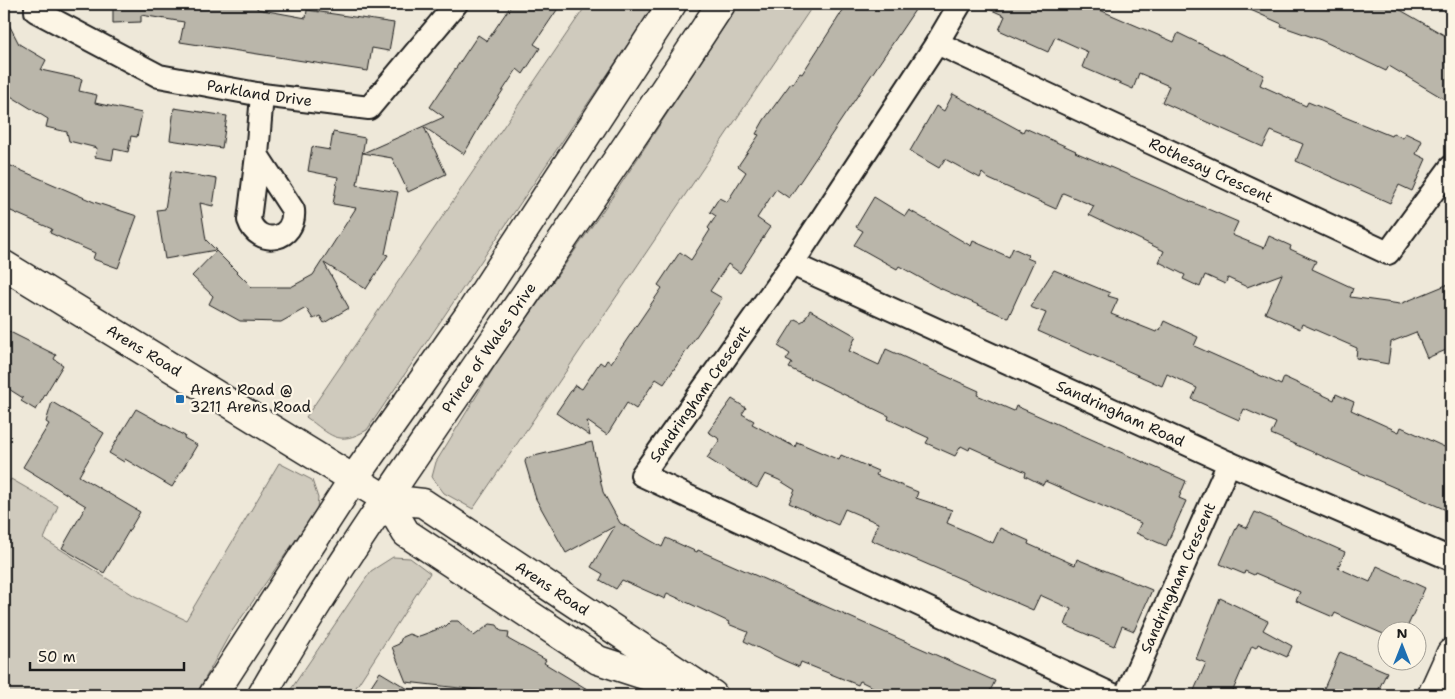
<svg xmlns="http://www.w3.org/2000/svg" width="1455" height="699" font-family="'Shantell Sans',sans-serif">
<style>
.green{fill:#cfcabd;stroke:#76736c}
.building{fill:#bab6aa;stroke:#1c1c1c}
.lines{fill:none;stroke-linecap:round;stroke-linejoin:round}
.minor-casing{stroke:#1c1c1c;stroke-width:26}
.tertiary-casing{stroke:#1c1c1c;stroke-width:31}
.secondary-casing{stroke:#1c1c1c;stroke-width:31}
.minor{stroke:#fcf5e5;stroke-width:22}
.tertiary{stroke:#fcf5e5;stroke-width:28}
.secondary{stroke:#fcf5e5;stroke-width:28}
.poi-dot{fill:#1f6fb2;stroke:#fcf5e5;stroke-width:2}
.labels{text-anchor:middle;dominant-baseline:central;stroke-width:4.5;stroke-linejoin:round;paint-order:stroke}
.street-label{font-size:15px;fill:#1c1c1c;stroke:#fcf5e5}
.poi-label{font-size:15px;fill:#1c1c1c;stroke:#fcf5e5;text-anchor:start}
</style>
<rect width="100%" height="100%" fill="#eee8d9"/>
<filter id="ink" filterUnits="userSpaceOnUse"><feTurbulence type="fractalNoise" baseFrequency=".02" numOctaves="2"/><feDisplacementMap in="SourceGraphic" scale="10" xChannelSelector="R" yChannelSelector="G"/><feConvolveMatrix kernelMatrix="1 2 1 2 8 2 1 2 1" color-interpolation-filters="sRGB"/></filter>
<g filter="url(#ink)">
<g class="green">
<path d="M587 4H655L367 430C337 447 331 435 306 417Z"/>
<polygon points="739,4 814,4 473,509 444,493 432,477 436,462 499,359 613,196"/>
<polygon points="279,463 312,480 318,498 317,509 228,637 196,695 4,695 4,491 11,479 58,506 44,539 135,596 186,620"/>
<polygon points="393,557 410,558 430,573 351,695 287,695 371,571"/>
</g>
<g class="building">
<polygon points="113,4 258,4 257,9 306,18 307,10 394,23 389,51 372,48 368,71 180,42 184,22 141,15 141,22 113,23"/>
<polygon points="512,4 561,4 534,44 540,48 523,74 517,69 484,119 464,154 424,127 446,174 408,192 392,158 363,153 444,117 430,107 478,35 487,41"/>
<polygon points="847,4 919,4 789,198 776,189 757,218 770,227 740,273 728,264 710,291 722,298 664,384 656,379 636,409 627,403 607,435 587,421 590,436 556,413 575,385 582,389 600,362 604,365 607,360 611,363 662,288 658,285 680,252 691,260 710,230 708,228 716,216 710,212 719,198 727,202 746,172 738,166 759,135 756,134 764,120 791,83 793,84 800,73 802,74"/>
<polygon points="978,4 1086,4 1174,42 1178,33 1264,75 1260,85 1306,106 1308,102 1391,136 1393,133 1403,138 1405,133 1422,141 1416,154 1426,159 1412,191 1399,185 1390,203 1296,161 1303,144 1271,131 1263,147 1162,102 1169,86 1139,73 1133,89 1082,67 1088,52 1055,37 1048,52 999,30 1005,16"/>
<polygon points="1237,4 1390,4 1451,39 1451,103 1389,66 1386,71 1321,40 1281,26 1282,24"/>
<polygon points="4,15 19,44 46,60 41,70 82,79 79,91 97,95 95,103 142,113 137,137 131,136 128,152 114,149 112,160 95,157 97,148 69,141 67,132 46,127 48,119 4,92"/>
<polygon points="953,94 1023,132 1025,128 1076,151 1075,152 1238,222 1232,235 1264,248 1269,236 1291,246 1290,249 1316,261 1312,269 1353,288 1350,297 1400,304 1451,283 1451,348 1427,358 1416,332 1391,342 1388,364 1356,358 1357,348 1302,324 1300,329 1265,313 1282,274 1247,287 1228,278 1225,284 1205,275 1200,287 1183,279 1185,275 1159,262 1164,251 1089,215 1094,206 1063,193 1056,209 989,179 982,173 980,178 945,159 939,168 910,151 936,106 944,111"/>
<polygon points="174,108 227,116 222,148 170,140"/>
<polygon points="333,132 365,138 357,185 398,192 385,254 388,255 366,289 324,263 349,308 324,323 320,316 313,319 306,308 281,322 240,321 209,304 213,296 192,276 216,251 252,287 291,287 313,275 356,208 333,204 338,177 308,171 312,147 330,150"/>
<polygon points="4,163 94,202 137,216 118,268 93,259 95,253 50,233 52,229 4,208"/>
<polygon points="171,171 217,179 213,206 200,203 206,240 216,250 165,259 157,210 165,209"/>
<polygon points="874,197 905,216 909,210 971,246 973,241 1009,257 1013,248 1028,255 1027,258 1034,261 1008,318 935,286 899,266 897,269 854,245 863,231 856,227"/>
<polygon points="1054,270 1110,293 1108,296 1118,299 1111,314 1156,332 1158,329 1160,330 1164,321 1198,337 1194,346 1259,375 1281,385 1284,377 1334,400 1336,394 1354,402 1351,410 1399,432 1401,427 1451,450 1451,512 1271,434 1276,423 1244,409 1239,420 1192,399 1197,388 1167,374 1162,386 1038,331 1046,313 1030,307"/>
<polygon points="810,310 856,336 849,351 879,365 886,349 979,391 977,395 1014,411 1016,406 1186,481 1179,498 1186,501 1166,546 1136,533 1141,523 1045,481 1043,485 1025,476 1026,472 970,447 969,450 961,446 955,456 926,443 929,438 888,419 889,416 789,368 792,363 786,360 790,354 778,346 795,319 801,322 804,320"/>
<polygon points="4,329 56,355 54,359 63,365 36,410 21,401 23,398 4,386"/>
<polygon points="732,399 746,408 742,414 754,421 752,424 795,447 797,442 839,460 841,455 878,471 876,475 918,492 916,498 952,510 947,523 993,543 1000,528 1029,541 1028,544 1075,565 1077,559 1152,590 1134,631 1122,626 1114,646 1065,625 1071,609 1040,595 1033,610 871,540 878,523 845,509 838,525 789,503 795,490 779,480 765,474 757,488 729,472 707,458 719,441 718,438 708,432"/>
<polygon points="52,402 104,433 79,476 140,512 104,573 62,548 86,506 23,467 49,424 46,422"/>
<polygon points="136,409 185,436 184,438 197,445 172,487 125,459 124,462 109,453"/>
<polygon points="592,442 603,492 620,523 662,547 666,538 697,552 698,550 995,681 988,695 889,695 860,681 858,685 801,662 799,667 783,660 744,641 748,632 728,624 729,622 667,593 665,599 622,580 616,589 600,580 603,574 591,567 615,526 566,553 536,499 525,462 526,458"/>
<polygon points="1255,512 1345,552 1338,568 1370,582 1377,566 1425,588 1405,632 1388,632 1388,636 1335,613 1333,617 1296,601 1300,592 1255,573 1254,575 1245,571 1244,574 1220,564 1238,524 1247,528"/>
<polygon points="1220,598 1268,621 1263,630 1292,646 1287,657 1258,644 1256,648 1252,646 1231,695 1192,695 1206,663 1196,659"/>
<polygon points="451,621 458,621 474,636 490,624 497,625 501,631 509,632 508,639 546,660 544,663 597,695 522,695 406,682 392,647 399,644 402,637 409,634 417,637 446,626"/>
<polygon points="1340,652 1387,672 1376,695 1321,695"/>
<polygon points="380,672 395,681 418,695 365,695"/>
</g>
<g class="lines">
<defs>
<g id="minor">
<path id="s1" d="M36 4V11L159 76 262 95 369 108 456 4"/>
<polyline points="960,4 937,43 792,264 642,475 1113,695"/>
<path id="s2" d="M937 43 1388 253 1451 167"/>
<path d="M257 155 293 210C296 241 258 248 249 220Z"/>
<polyline points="257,155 262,95"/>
<path id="s3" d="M792 264 1229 463 1451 559"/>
<path id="s4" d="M1126 695 1229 463"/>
</g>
<g id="tertiary">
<path id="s5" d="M4 265 386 499 423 503 713 695"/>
<polyline points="386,499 406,533 598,660 687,689"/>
<polyline points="1432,695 1451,653"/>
</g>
<g id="secondary">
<polyline points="213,695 354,478 469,315 672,4"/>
<path id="s6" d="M262 695C323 589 393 488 462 387 549 260 637 133 721 4"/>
</g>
</defs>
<use href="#minor" class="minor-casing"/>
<use href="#tertiary" class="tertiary-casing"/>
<use href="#secondary" class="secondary-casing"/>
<use href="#minor" class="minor"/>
<use href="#tertiary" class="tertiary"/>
<use href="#secondary" class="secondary"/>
</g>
</g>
<rect class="poi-dot" x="175" y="394" width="10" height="10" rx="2.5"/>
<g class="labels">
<g class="street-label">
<text stroke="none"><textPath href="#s1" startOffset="248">Parkland Drive</textPath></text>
<text stroke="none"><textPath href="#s2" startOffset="302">Rothesay Crescent</textPath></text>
<text stroke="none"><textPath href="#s6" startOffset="415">Prince of Wales Drive</textPath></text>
<text stroke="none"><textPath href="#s5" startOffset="164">Arens Road</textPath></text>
<text transform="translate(700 394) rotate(-55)">Sandringham Crescent</text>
<text stroke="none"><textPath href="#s3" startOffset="361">Sandringham Road</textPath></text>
<text stroke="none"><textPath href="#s4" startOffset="128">Sandringham Crescent</textPath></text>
<text stroke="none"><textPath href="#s5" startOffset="640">Arens Road</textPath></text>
</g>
<g class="poi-label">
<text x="190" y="390">Arens Road @<tspan x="190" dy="17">3211 Arens Road</tspan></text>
</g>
</g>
<rect width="1455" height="699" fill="none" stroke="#fcf5e5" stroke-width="20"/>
<rect x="10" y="10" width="1435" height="679" fill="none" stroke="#1c1c1c" stroke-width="2" filter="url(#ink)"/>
<g transform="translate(1402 646)"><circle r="24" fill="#fcf5e5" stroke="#a29e95"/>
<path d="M0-4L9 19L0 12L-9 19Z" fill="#1f6fb2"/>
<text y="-8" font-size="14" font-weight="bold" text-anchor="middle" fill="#1c1c1c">N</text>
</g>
<path d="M30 662v8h154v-8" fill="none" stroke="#1c1c1c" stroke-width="2.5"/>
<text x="38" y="662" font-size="15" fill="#1c1c1c" stroke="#fcf5e5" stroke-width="4" paint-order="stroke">50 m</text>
</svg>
